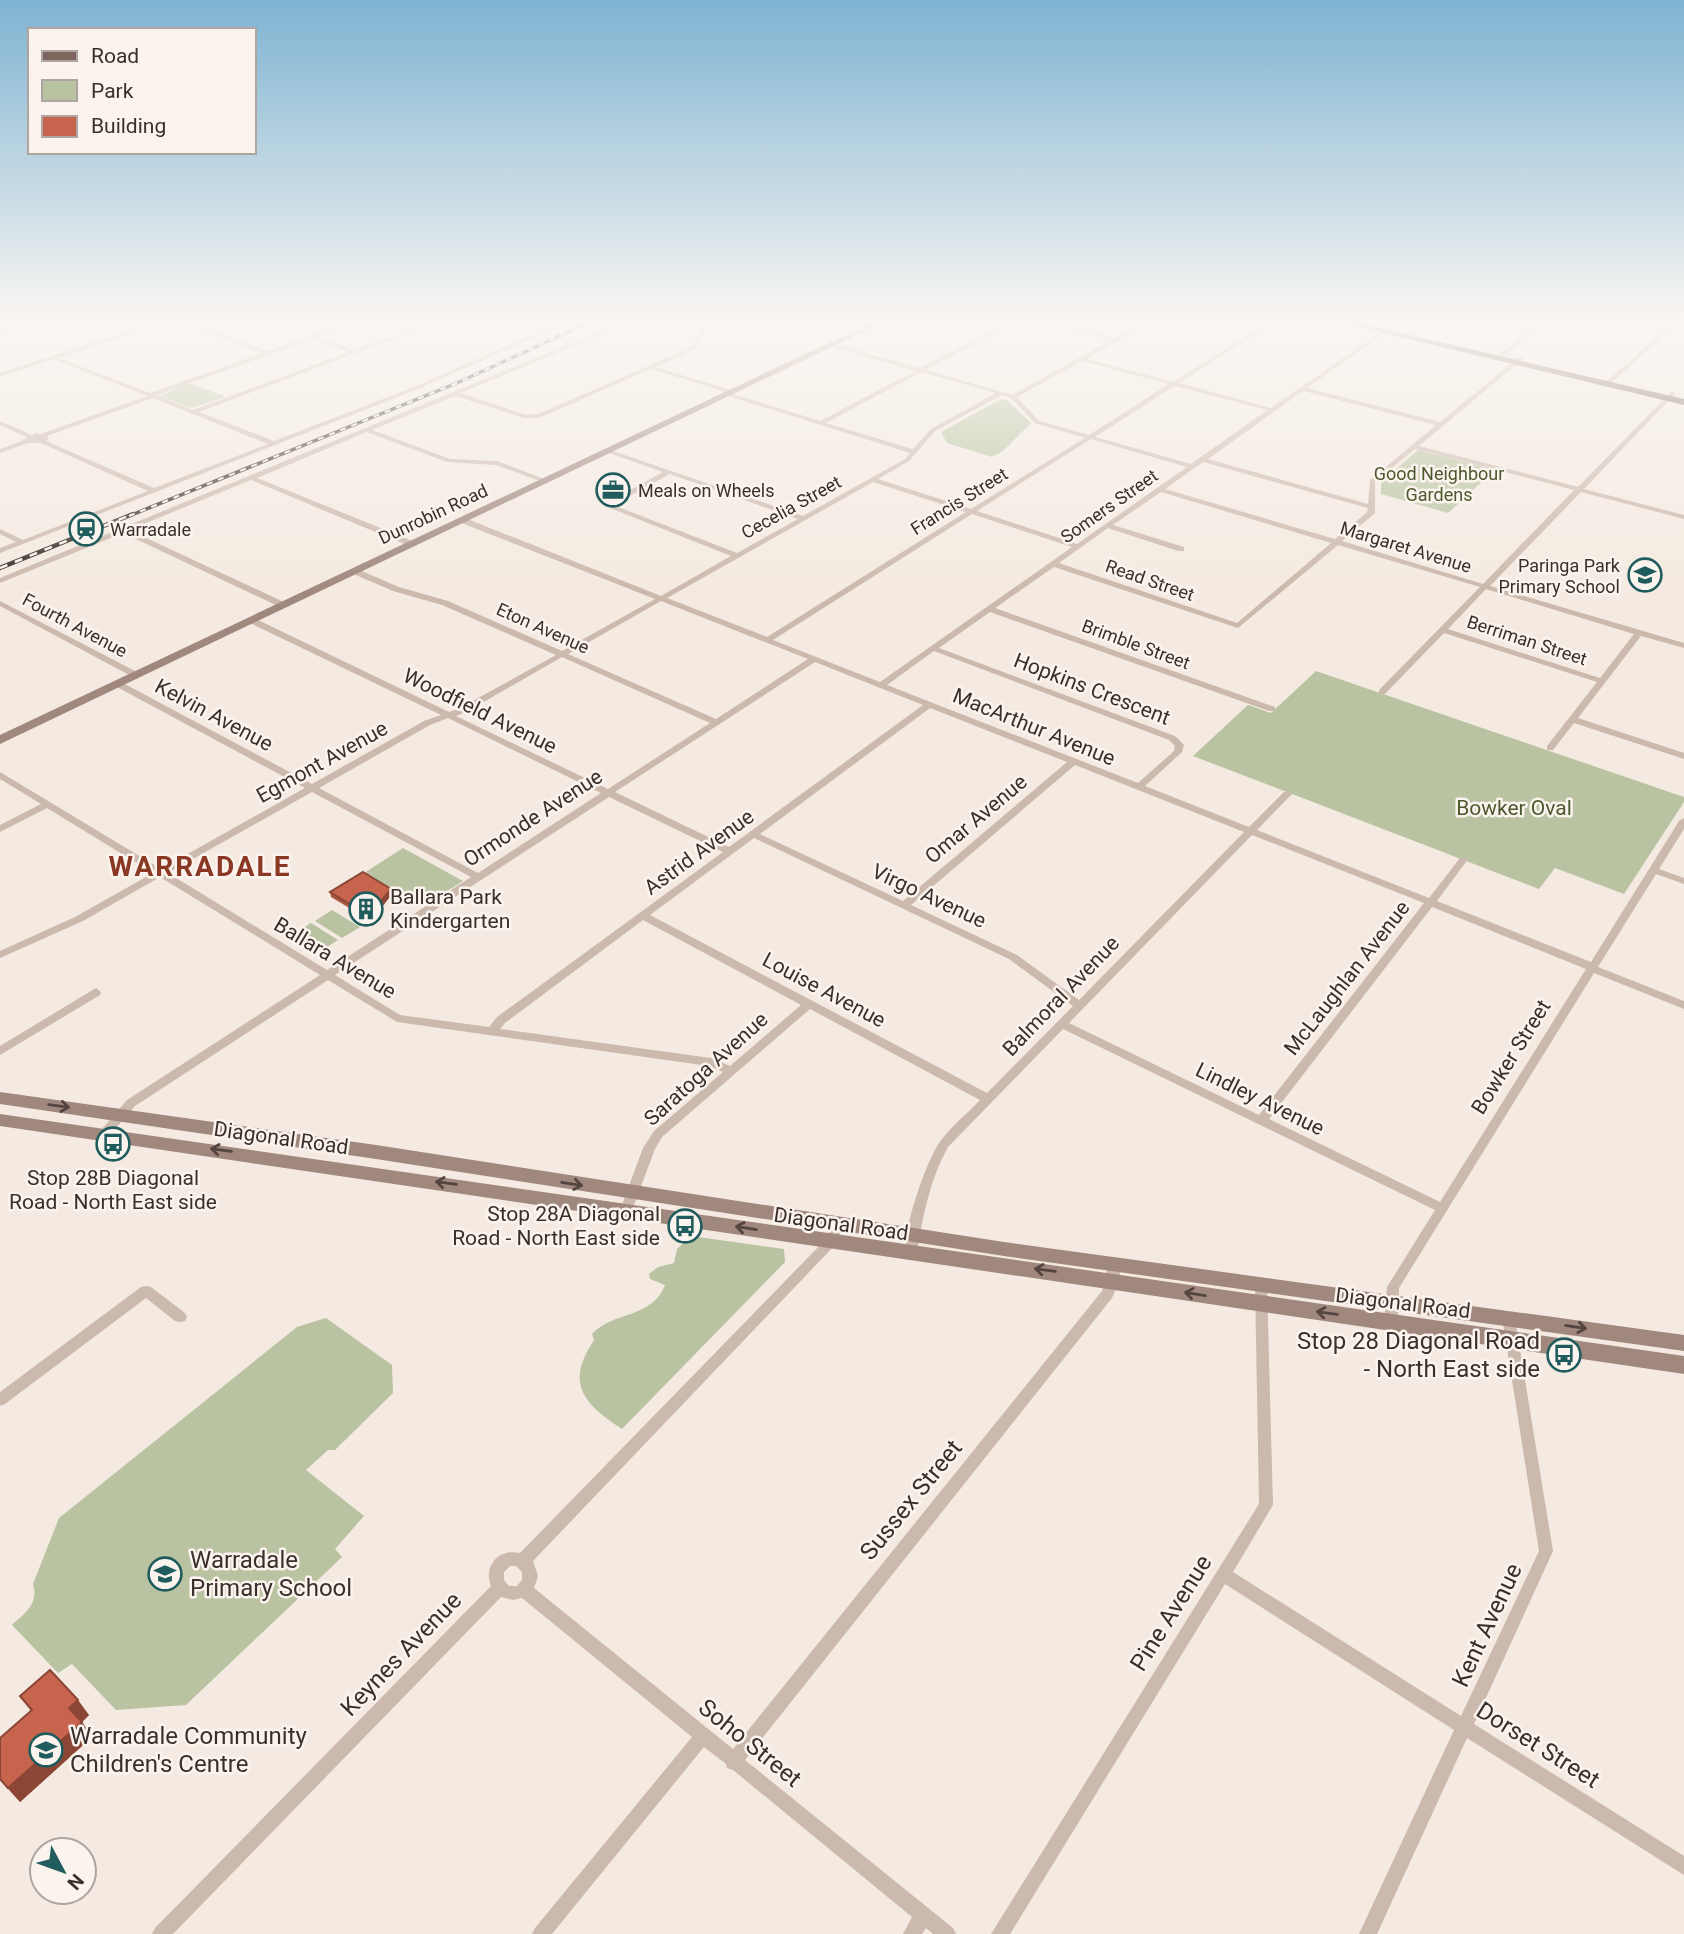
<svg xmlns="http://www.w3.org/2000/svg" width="1684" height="1934" font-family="Roboto,sans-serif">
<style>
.green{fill:#b9c3a1}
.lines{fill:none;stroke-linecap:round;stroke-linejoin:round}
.street{fill:#ccb9ad;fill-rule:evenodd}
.secondary{fill:#a0887e;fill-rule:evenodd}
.primary{fill:#7c665d;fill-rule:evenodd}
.rail-far1-casing{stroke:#3b2f2b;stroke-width:3.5}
.rail-casing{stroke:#3b2f2b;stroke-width:4.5}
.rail-far1{stroke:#fbf4ee;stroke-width:2;stroke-dasharray:6;stroke-linecap:butt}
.rail{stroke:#fbf4ee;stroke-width:2.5;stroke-dasharray:8;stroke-linecap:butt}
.wall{fill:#aa5642}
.shaded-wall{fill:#8b4636}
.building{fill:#c6644d;stroke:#8b4636;stroke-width:2}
.oneway{stroke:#544540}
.labels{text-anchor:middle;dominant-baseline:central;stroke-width:5;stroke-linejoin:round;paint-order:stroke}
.far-park-label{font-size:18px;fill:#4c592f;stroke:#fbf4ee}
.far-poi-label{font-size:18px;fill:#3b2f2b;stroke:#fbf4ee;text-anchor:start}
.far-street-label{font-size:18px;fill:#3b2f2b;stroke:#fbf4ee}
.street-label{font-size:21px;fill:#3b2f2b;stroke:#fbf4ee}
.park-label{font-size:21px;fill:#4c592f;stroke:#fbf4ee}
.poi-label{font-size:21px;fill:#3b2f2b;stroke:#fbf4ee;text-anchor:start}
.near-poi-label{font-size:24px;fill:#3b2f2b;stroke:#fbf4ee;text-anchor:start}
.near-street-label{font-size:24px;fill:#3b2f2b;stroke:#fbf4ee}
.district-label{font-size:28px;font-weight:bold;letter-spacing:2px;fill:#8a3724;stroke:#fbf4ee}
</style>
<rect width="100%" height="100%" fill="#f4eae1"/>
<g class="green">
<polygon points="189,383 226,397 191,408 160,396"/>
<polygon points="1001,399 1007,400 1031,423 1003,451 992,457 947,443 941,432"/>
<polygon points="1418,450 1495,470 1448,513 1381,494 1381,482"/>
<polygon points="1316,671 1684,797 1684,802 1624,894 1555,868 1539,889 1193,756 1248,705 1271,713"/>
<polygon points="403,848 463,881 423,906 364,873"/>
<polygon points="332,910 360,927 342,938 315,921"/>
<polygon points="311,923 338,940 322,950 295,933"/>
<path d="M691 1236 784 1249 785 1262 622 1429C585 1404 564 1385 594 1340L592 1334C613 1311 652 1319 665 1285L650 1279 649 1274 658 1267 674 1263 677 1249Z"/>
<path d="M326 1318 392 1365 393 1393 335 1450H328L306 1470 364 1516 335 1549 342 1557 186 1705 116 1710 72 1664 58 1673 12 1625C25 1613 39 1604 33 1584L59 1518 297 1327Z"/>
</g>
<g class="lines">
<g class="street">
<polygon points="30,321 39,321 0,334 0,330"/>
<path d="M158 321H167L59 358 150 393 262 353 178 321H186L268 351 352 321H360L318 337 355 350 433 321H441L199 412 274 441 414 387 563 321H571L418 389 0 553V548L16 542 0 534V529L23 540 148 491 41 443H28L0 453V449L22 441 27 437 0 425V421L32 435 36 433 41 434 147 396 53 359 0 377V373ZM313 339 349 352 193 410 157 395ZM153 398 268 444 154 488 46 441 49 438 47 436Z"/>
<path d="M626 321H634L461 393 526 415 538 414 692 347 705 321H711L696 349 656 367 734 391 735 392 733 394 820 421 915 371 829 346 828 345 831 343 920 368 1010 321H1017L926 370 1012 395 1111 340 1038 321H1048L1115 338 1146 321H1153L1087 359 1173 382 1270 321H1277L1179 383 1271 408 1389 326 1392 328 1391 329 1307 388 1440 422 1519 357H1523V359L1419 446 1578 487 1671 392H1675V394L1584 489 1684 515V519L1581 492 1490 586 1684 643V648L1641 636 1578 718 1684 753V759L1574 723 1553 750H1547V746L1597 682 1444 633 1385 694H1379V690L1480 587 1338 545 1238 628 1054 567 995 608 1275 707V711H1269L990 612 939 648 1175 736 1184 745 1182 752 1145 786 1249 827 1284 792H1290L1292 794 1290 796 1257 830 1429 898 1460 858H1466L1468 860 1466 862 1437 901 1591 962 1679 821 1684 818V829L1659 869 1684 878V884L1656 874 1598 967 1684 1001V1009L1594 973 1399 1288 1398 1322 1396 1326 1391 1327 1386 1326 1384 1322 1387 1287 1435 1210 1063 1029 948 1147C930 1179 923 1215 917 1252L915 1256 911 1257 907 1256C900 1235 926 1162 939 1143 950 1127 967 1114 980 1100L810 1009 662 1137 655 1149 632 1210 630 1213 626 1215 622 1213 620 1210 643 1148 654 1131 723 1072 709 1066 397 1022 328 980 135 1106 109 1136H101L99 1133 101 1130 127 1100 320 975 160 877 83 921 0 958V951L75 917 153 873 47 808 0 832V825L41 804 0 779V772L161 869 305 788 115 686V682H121L312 784 424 721 441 715 248 622V618H254L449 712 460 708 556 655 442 605 393 591 351 573V569H357L399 587 448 601 562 651 655 599 459 522V518H465L661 596 731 556 605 506V504L663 472 606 452V450H610L803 516 905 459 910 453 725 395 724 394 726 392 651 369 539 418H524L455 396 372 430 450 459 497 461 547 480V482H543L496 465 447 462 367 432 257 478 415 542V546H409L251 480 129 530 286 603V607H280L123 533 0 583V578ZM1082 361 1169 384 1089 435 1039 421 1017 397ZM921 372 996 393 931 429 913 449 826 423ZM1175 386 1267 410 1191 464 1095 437ZM1303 391 1436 425 1370 480 1368 504 1208 459ZM1002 395 1011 398 1035 423 1085 438 971 509 878 479 909 461 935 431ZM1091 439 1187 467 1077 544 977 511ZM1415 449 1574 490 1483 584 1342 541 1375 513V482ZM1203 462 1368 508 1367 512 1335 539 1165 489ZM670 474 798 519 737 553 613 505ZM873 482 966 512 767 637 667 598ZM1161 492 1331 543 1237 623 1059 563 1108 528 1178 551H1184V547L1113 525ZM972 514 1072 547 880 682 773 640ZM1486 589 1634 634 1600 678 1448 629ZM661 601 808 659 716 719 568 654ZM934 651 1169 740 1175 746 1174 751 1138 783 887 685ZM562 657 710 723 608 789 456 716 466 712ZM815 662 923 705 729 847 615 792ZM930 708 1067 762 903 901 760 834ZM448 718 601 793 478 873 319 788 430 725ZM1075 765 1244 832 1079 1000 1017 955 911 905ZM312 792 471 877 327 970 168 873ZM609 797 723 852 497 1017 489 1027 400 1015 335 975ZM1252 835 1424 903 1259 1115 1069 1023ZM754 838 1009 959 1073 1006 987 1093 650 915ZM1432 907 1586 969 1440 1202 1269 1119ZM643 920 801 1005 730 1066 711 1058 500 1029 505 1023Z"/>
<polygon points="1407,321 1414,321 1395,335 1391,335 1391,333"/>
<polygon points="1541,321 1548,321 1500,359 1496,359 1496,357"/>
<polygon points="1630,321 1641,321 1667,327 1674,321 1680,321 1609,385 1605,385 1605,383 1664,330"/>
<polygon points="0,601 139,673 140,675 136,677 133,677 0,606"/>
<polygon points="96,988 101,992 100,995 0,1055 0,1046"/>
<path d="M838 1219 842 1221 844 1224 836 1244 533 1561 538 1576 534 1588 733 1749 1102 1291C1107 1280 1105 1269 1110 1259L1114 1258 1118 1259C1123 1273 1118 1285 1112 1298L745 1760 953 1928 956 1934H933L926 1928 922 1934H903L912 1917 733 1770 727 1768 726 1764 704 1747 552 1934H532L535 1928 692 1737 522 1598 513 1600 501 1597 173 1934H152L155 1928 491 1586C483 1566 499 1548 520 1553L827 1238 834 1221ZM510 1566H516L522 1572V1580L517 1586H509L504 1580V1572Z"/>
<polygon points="1261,1280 1266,1281 1267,1285 1273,1505 1233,1572 1461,1716 1539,1551 1502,1317 1504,1313 1509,1312 1514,1313 1553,1551 1474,1724 1684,1856 1684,1875 1467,1738 1377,1934 1359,1934 1454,1730 1225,1584 1010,1934 991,1934 1259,1504 1255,1285 1256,1281"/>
<polygon points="146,1286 151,1287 185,1313 187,1317 185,1321 180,1322 175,1321 146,1298 5,1404 0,1406 0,1392 141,1287"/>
</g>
<g class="secondary">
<polygon points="875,321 886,321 0,744 0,735"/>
<polygon points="0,1092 376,1145 1004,1242 1684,1335 1684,1351 1004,1256 376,1159 0,1104"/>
<polygon points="0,1114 1684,1356 1684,1374 0,1126"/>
</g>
<polygon class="primary" points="1333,321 1350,321 1684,399 1684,405"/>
<defs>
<polyline id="rail-far1" points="129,516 457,383 592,321"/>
<polyline id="rail" points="0,568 133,514"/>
</defs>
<use href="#rail-far1" class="rail-far1-casing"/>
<use href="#rail" class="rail-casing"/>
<use href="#rail-far1" class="rail-far1"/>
<use href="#rail" class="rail"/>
</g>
<g class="wall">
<polygon points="330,892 392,894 371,921 331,897"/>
<polygon points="20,1696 89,1715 82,1722 92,1737 20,1802 0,1780 0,1738 31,1711"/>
</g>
<g class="shaded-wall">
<polygon points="391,889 392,894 371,921 369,916"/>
<polygon points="78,1700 89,1715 82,1722 92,1737 20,1802 8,1788 69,1708"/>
</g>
<g class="building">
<polygon points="363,872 391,889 369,916 330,892"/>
<polygon points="50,1670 78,1700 69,1708 82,1722 8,1788 0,1779 0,1738 32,1710 20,1696"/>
</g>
<defs><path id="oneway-shaft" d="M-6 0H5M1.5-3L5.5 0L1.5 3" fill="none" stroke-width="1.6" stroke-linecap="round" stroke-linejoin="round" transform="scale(1.75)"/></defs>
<g class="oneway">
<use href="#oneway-shaft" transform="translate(59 1106) rotate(8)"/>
<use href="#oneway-shaft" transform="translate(221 1150) rotate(-172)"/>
<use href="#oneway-shaft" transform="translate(446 1183) rotate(-172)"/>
<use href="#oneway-shaft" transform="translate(572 1184) rotate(9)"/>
<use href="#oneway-shaft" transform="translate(746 1228) rotate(-171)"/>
<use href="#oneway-shaft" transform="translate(1045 1270) rotate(-172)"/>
<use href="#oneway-shaft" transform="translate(1195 1294) rotate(-171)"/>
<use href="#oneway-shaft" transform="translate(1327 1313) rotate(-173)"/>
<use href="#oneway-shaft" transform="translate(1576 1327) rotate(9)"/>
</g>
<linearGradient id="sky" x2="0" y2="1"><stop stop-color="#7eb3d2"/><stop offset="0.54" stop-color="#faf6f2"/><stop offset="1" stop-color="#faf6f2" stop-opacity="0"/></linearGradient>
<rect width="1684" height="592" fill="url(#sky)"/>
<defs>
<symbol id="office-ring" viewBox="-11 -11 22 22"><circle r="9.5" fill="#fbf4ee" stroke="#205c5d" stroke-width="1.5"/><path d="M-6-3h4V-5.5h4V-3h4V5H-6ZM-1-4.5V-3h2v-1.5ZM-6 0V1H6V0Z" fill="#205c5d"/></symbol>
<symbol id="station-ring" viewBox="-11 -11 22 22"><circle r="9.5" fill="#fbf4ee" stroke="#205c5d" stroke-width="1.5"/><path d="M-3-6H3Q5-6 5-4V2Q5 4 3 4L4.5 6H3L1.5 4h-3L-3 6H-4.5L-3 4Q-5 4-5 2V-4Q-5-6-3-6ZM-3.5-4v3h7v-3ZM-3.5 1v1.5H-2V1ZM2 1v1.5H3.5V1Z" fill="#205c5d"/></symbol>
<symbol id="school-ring" viewBox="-11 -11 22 22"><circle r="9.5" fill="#fbf4ee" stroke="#205c5d" stroke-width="1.5"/><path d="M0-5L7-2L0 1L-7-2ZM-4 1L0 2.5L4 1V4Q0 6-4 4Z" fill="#205c5d"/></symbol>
<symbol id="building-ring" viewBox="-11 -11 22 22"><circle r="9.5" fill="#fbf4ee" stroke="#205c5d" stroke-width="1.5"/><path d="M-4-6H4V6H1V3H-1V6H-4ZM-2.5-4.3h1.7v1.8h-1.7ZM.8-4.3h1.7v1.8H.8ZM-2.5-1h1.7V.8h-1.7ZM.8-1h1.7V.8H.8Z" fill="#205c5d"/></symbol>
<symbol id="bus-ring" viewBox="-11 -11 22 22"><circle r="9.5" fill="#fbf4ee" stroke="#205c5d" stroke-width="1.5"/><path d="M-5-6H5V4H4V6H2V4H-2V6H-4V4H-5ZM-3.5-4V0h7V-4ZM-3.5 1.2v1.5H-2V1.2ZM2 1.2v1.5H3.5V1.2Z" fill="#205c5d"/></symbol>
</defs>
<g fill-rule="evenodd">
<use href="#office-ring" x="594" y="471" width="38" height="38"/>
<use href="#station-ring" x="67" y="510" width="38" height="38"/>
<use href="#school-ring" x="1626" y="556" width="38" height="38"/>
<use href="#building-ring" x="347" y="890" width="38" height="38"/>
<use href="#bus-ring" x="94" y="1125" width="38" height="38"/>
<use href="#bus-ring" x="666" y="1207" width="38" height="38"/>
<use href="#bus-ring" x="1545" y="1336" width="38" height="38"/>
<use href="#school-ring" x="146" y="1555" width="38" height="38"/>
<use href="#school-ring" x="27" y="1731" width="38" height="38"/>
</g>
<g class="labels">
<g class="far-park-label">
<text x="1439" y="473">Good Neighbour<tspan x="1439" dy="21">Gardens</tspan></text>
</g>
<g class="far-poi-label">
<text x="638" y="490">Meals on Wheels</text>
<text x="110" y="529">Warradale</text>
<text x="1620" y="565" text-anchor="end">Paringa Park<tspan x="1620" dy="21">Primary School</tspan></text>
</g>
<g class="far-street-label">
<text transform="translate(959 501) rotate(-32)">Francis Street</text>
<text transform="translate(1109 506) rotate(-35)">Somers Street</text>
<text transform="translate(791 507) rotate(-29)">Cecelia Street</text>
<text transform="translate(433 514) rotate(-25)">Dunrobin Road</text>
<text transform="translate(1406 547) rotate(17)">Margaret Avenue</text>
<text transform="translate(1150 580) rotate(19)">Read Street</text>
<text transform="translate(75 625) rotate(28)">Fourth Avenue</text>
<text transform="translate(543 628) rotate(24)">Eton Avenue</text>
<text transform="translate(1527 640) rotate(18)">Berriman Street</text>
<text transform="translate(1136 644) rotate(20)">Brimble Street</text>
</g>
<g class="street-label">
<text transform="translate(1092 689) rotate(21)">Hopkins Crescent</text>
<text transform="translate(480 711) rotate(26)">Woodfield Avenue</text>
<text transform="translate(214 715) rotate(28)">Kelvin Avenue</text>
<text transform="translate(1034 727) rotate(22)">MacArthur Avenue</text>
<text transform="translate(322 762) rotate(-29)">Egmont Avenue</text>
<text transform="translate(533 818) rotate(-33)">Ormonde Avenue</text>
<text transform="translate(976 819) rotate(-40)">Omar Avenue</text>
<text transform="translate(699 852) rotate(-36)">Astrid Avenue</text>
<text transform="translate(929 896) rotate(25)">Virgo Avenue</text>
<text transform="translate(335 958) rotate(31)">Ballara Avenue</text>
<text transform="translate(1347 978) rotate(-52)">McLaughlan Avenue</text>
<text transform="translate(824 990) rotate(28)">Louise Avenue</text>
<text transform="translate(1061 996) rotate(-46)">Balmoral Avenue</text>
<text transform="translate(1511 1057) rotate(-58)">Bowker Street</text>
<text transform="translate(706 1069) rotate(-42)">Saratoga Avenue</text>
<text transform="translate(1260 1099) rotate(26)">Lindley Avenue</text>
<text transform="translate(281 1138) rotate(8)">Diagonal Road</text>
<text transform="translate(841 1224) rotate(8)">Diagonal Road</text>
<text transform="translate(1403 1303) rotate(7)">Diagonal Road</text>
</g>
<g class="park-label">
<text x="1514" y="808">Bowker Oval</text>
</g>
<g class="poi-label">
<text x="390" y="897">Ballara Park<tspan x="390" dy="24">Kindergarten</tspan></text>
<text x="113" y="1178" text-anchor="middle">Stop 28B Diagonal<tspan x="113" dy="24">Road - North East side</tspan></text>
<text x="660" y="1214" text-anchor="end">Stop 28A Diagonal<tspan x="660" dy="24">Road - North East side</tspan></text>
</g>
<g class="near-poi-label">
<text x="1540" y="1341" text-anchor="end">Stop 28 Diagonal Road<tspan x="1540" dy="28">- North East side</tspan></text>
<text x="190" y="1560">Warradale<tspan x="190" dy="28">Primary School</tspan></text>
<text x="70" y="1736">Warradale Community<tspan x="70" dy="28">Children's Centre</tspan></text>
</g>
<g class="near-street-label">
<text transform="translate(911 1500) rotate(-51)">Sussex Street</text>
<text transform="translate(1171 1613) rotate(-58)">Pine Avenue</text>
<text transform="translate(1487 1625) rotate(-65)">Kent Avenue</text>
<text transform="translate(401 1654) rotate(-46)">Keynes Avenue</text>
<text transform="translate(750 1743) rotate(39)">Soho Street</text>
<text transform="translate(1538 1745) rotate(32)">Dorset Street</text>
</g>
<g class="district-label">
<text x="200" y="866">WARRADALE</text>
</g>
</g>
<rect x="28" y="28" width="228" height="126" fill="#fbf4ee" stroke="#aea5a0" stroke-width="2"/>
<rect x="42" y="51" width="35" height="10" fill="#7c665d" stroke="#aea5a0" stroke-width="2"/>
<text x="91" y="63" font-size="21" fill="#3b2f2b">Road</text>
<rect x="42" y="80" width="35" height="21" fill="#b9c3a1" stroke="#aea5a0" stroke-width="2"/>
<text x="91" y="98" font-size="21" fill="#3b2f2b">Park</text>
<rect x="42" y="116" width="35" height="21" fill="#c6644d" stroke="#aea5a0" stroke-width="2"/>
<text x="91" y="133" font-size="21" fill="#3b2f2b">Building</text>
<g transform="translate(63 1871) rotate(131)"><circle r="33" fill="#fbf4ee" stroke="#aea5a0" stroke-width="2"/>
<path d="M0-5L12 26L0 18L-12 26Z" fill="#205c5d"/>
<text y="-10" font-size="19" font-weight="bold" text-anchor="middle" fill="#3b2f2b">N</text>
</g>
</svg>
